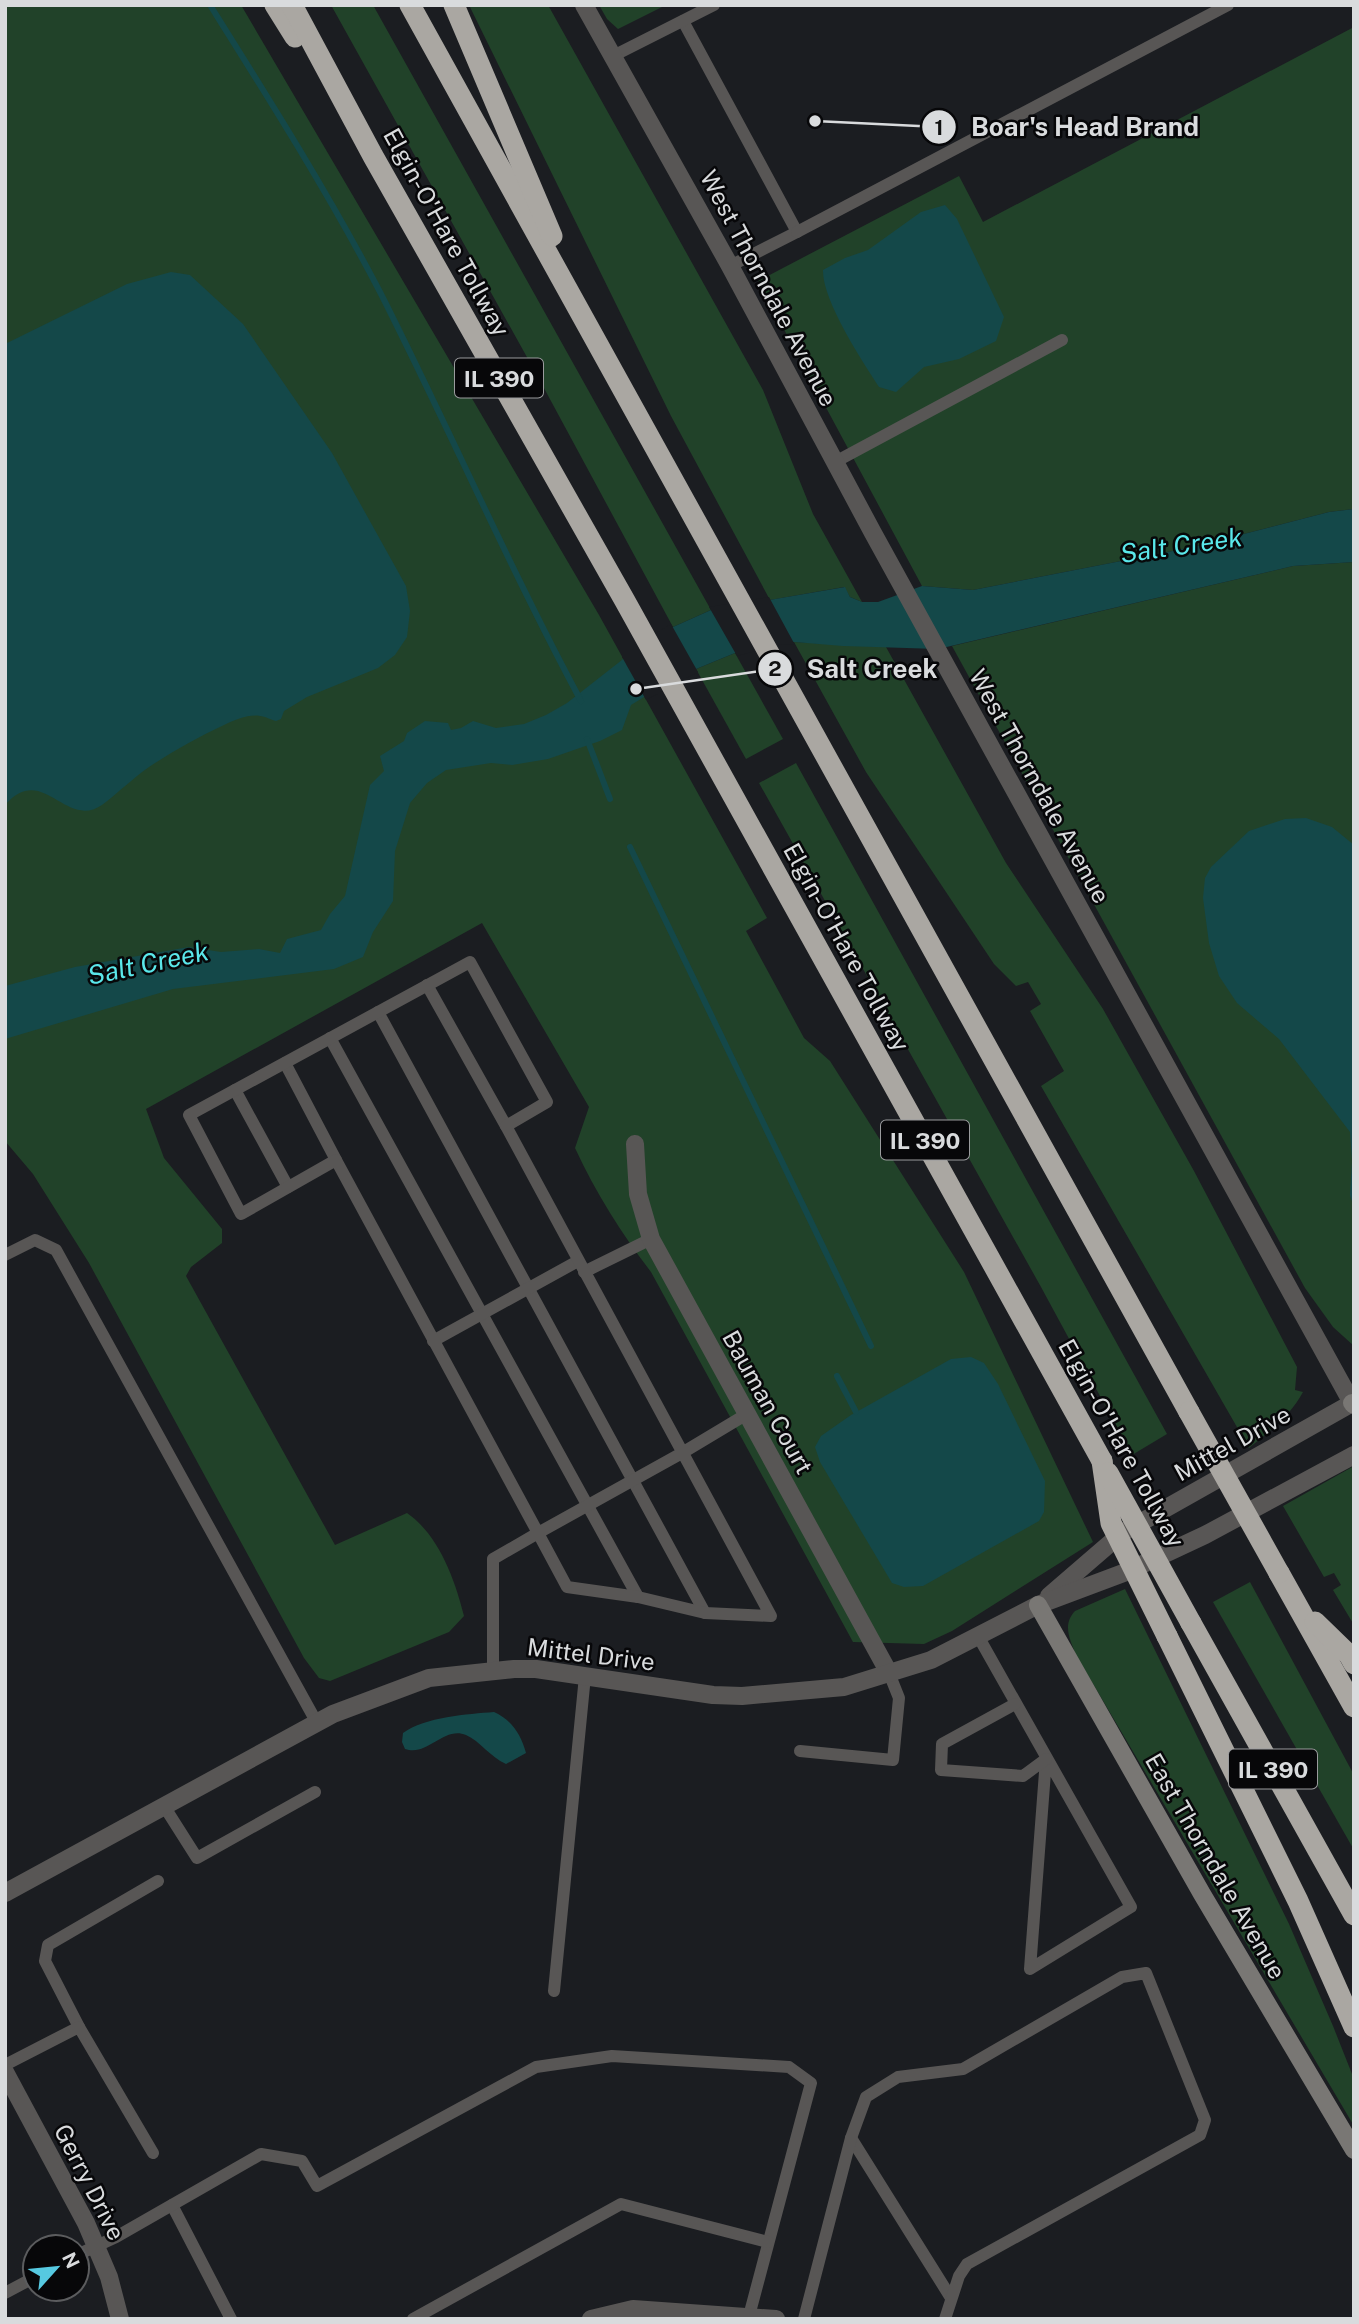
<svg xmlns="http://www.w3.org/2000/svg" width="1359" height="2324" font-family="'Public Sans',sans-serif">
<style>
.green{fill:#214229}
.water{fill:#144849}
.pier{fill:#1b1d21}
.lines{fill:none;stroke-linecap:round;stroke-linejoin:round}
.stream{stroke:#144849;stroke-width:6}
.service{stroke:#585655;stroke-width:12}
.minor{stroke:#585655;stroke-width:18}
.secondary{stroke:#797774;stroke-width:18}
.motorway{stroke:#aaa7a2;stroke-width:21}
.motorway-bridge{stroke:#aaa7a2;stroke-width:21}
.labels{text-anchor:middle;dominant-baseline:central;stroke-width:5;stroke-linejoin:round;paint-order:stroke}
.shield{fill:#070709;stroke:#9a9b9d;stroke-width:2}
.shield-label{font-size:23px;font-weight:bold;fill:#d9dbdd}
.street-label{font-size:24px;fill:#d9dbdd;stroke:#070709}
.water-label{font-size:26px;font-style:italic;fill:#5ae7ea;stroke:#070709}
.leader{fill:none;stroke:#d9dbdd;stroke-width:2.5}
.callout-dot{fill:#d9dbdd;stroke:#070709;stroke-width:2.5}
.mark-label{font-size:21px;text-anchor:middle;font-weight:bold;fill:#111}
.callout-label{font-size:26px;text-anchor:middle;font-weight:bold;fill:#d9dbdd;stroke:#070709;stroke-width:5;stroke-linejoin:round;paint-order:stroke}
</style>
<rect width="100%" height="100%" fill="#1b1d21"/>
<g class="green">
<path d="M5 5H241L599 615 767 918 746 931 804 1038 830 1061 964 1272 1093 1542 952 1631 924 1644 853 1642 651 1272C621 1233 596 1193 575 1148L589 1107 482 923 146 1109 164 1158 222 1229V1243L191 1267 186 1276 335 1545 407 1513C439 1535 455 1580 464 1616L449 1632 330 1681 319 1678 304 1658 89 1263 33 1174 5 1141Z"/>
<polygon points="331,5 373,5 711,610 673,627 538,377"/>
<polygon points="469,5 548,5 763,390 813,514 862,602 850,597 844,587 770,600 671,416"/>
<polygon points="599,5 666,5 618,29 607,19"/>
<polygon points="1354,27 1354,509 1329,512 1193,547 973,590 922,586 758,281 959,176 983,222"/>
<polygon points="1354,562 1354,1346 1333,1327 1305,1288 952,646 1293,566"/>
<path d="M794 642 886 647 1006 863 1103 1009 1194 1171 1297 1367 1295 1390 1303 1392C1290 1416 1270 1431 1249 1448L1041 1086 1064 1071 1030 1011 1041 1004 1028 982 1016 986 994 964 866 772Z"/>
<polygon points="735,653 783,739 746,759 696,669"/>
<polygon points="796,763 1167,1434 1132,1455 1041,1287 759,783"/>
<polygon points="1354,1466 1354,1625 1333,1590 1341,1585 1334,1573 1324,1577 1283,1506"/>
<polygon points="1250,1582 1354,1775 1354,1850 1213,1602"/>
<path d="M1125 1589 1289 1924 1333 2026 1354 2079V2126L1076 1655C1070 1639 1062 1625 1075 1611Z"/>
</g>
<g class="water">
<path d="M945 205 957 219 1004 317 996 341 959 359 924 367 896 392 879 387C862 361 822 300 823 270L845 258 868 250 921 212Z"/>
<path d="M171 272 190 275 243 324 332 453 406 586 410 611 407 637 395 655 378 668 307 697 284 711 281 719 276 721C271 720 265 716 260 716 249 714 235 720 224 725 198 737 173 751 149 767 132 779 118 793 102 805 65 830 43 762 5 805V344L127 284Z"/>
<polygon points="1354,509 1354,562 1293,566 938,649 843,646 782,641 735,653 696,669 644,697 631,705 622,730 600,741 548,759 512,765 491,763 446,770 427,783 410,803 395,851 393,901 373,932 363,957 334,969 173,989 5,1039 5,986 75,967 189,947 221,952 259,949 280,953 287,939 321,930 330,914 345,896 370,785 384,771 380,756 404,741 407,733 425,721 448,723 451,730 461,728 473,721 496,728 524,724 546,715 567,703 636,649 673,627 711,610 845,587 850,597 862,602 878,602 922,586 973,590 1193,547 1329,512"/>
<polygon points="1306,818 1332,827 1354,845 1354,1208 1350,1195 1352,1161 1350,1132 1279,1039 1237,1003 1219,976 1209,943 1203,898 1205,878 1211,867 1249,831 1285,819"/>
<polygon points="971,1357 984,1363 998,1384 1045,1481 1044,1512 1039,1521 923,1586 904,1587 892,1583 820,1462 815,1447 821,1436 851,1415 951,1359"/>
<path d="M494 1712C512 1720 521 1735 526 1753L506 1764C490 1757 480 1741 466 1735 443 1726 428 1757 405 1749L402 1742 403 1733C425 1717 468 1714 494 1712Z"/>
</g>
<g class="pier">
<polygon points="769,597 795,645 782,644 737,656 709,607"/>
<polygon points="671,624 698,672 646,700 622,657 634,646"/>
</g>
<g class="lines">
<g class="stream">
<path d="M210 5C269 99 329 194 380 292 449 428 509 567 581 701"/>
<polyline points="587,739 610,799"/>
<polyline points="630,847 871,1346"/>
<polyline points="837,1376 856,1412"/>
</g>
<g class="service">
<polyline points="683,21 797,232 730,266"/>
<polyline points="613,56 714,5"/>
<polyline points="797,232 1228,5"/>
<polyline points="835,462 1062,340"/>
<polyline points="427,985 506,1126"/>
<polyline points="378,1012 705,1613"/>
<polyline points="330,1038 638,1597"/>
<polyline points="285,1063 336,1160"/>
<polyline points="235,1090 288,1187"/>
<polyline points="5,1255 35,1240 56,1250 317,1723"/>
<polyline points="584,1272 651,1239"/>
<polyline points="433,1341 578,1261"/>
<polyline points="978,1636 1131,1907 1030,1969 1046,1759"/>
<polyline points="493,1671 493,1559 538,1533 567,1587 638,1597 705,1613 771,1616 506,1126 547,1102 470,962 189,1115 241,1214 336,1160 538,1533 682,1453 747,1414"/>
<polyline points="1015,1704 942,1744 941,1770 1023,1776 1046,1759"/>
<polyline points="800,1751 893,1760 899,1698 889,1673"/>
<polyline points="164,1806 197,1858 315,1792"/>
<polyline points="554,1991 585,1676"/>
<polyline points="79,2027 45,1961 48,1945 158,1881"/>
<polyline points="5,2065 79,2027 153,2153"/>
<polyline points="851,2138 951,2298"/>
<polyline points="172,2205 231,2319"/>
<polyline points="77,2255 116,2237 261,2154 302,2161 317,2186 536,2067 612,2056 789,2067 811,2083 749,2316"/>
<polyline points="5,2293 35,2277"/>
<polyline points="413,2319 621,2204 768,2242"/>
<polyline points="804,2319 851,2138 866,2097 898,2077 963,2069 1122,1977 1146,1973 1205,2120 1200,2135 967,2264 959,2276 945,2319"/>
</g>
<g class="minor">
<polyline points="584,5 730,266 873,533 1352,1403"/>
<polyline points="635,1144 638,1194 651,1239 889,1673"/>
<polyline points="1049,1596 1122,1533 1354,1402"/>
<polyline points="5,1893 333,1714 429,1678 514,1669 536,1669 713,1695 742,1696 844,1687 931,1660 1038,1605 1126,1572 1205,1535 1354,1455"/>
<polyline points="5,2072 86,2223 109,2277 120,2319"/>
<polyline points="591,2319 633,2309 776,2319"/>
</g>
<g class="secondary">
<polyline points="1352,1403 1354,1405"/>
<polyline points="1038,1605 1202,1894 1354,2150"/>
</g>
<g class="motorway">
<polyline points="275,5 295,37"/>
<polyline points="292,5 373,156 625,601 1102,1461"/>
<polyline points="410,5 1189,1412"/>
<polyline points="454,5 552,236"/>
<polyline points="1279,1573 1354,1707"/>
<polyline points="1315,1622 1349,1655 1354,1664"/>
<polyline points="1191,1623 1354,1915"/>
<polyline points="1167,1636 1298,1901 1354,2027"/>
</g>
<g class="motorway-bridge">
<polyline points="1189,1412 1279,1573"/>
<polyline points="1102,1461 1111,1523 1167,1636"/>
<polyline points="1108,1473 1191,1623"/>
</g>
</g>
<g class="labels">
<g class="shield">
<rect x="455" y="358.5" width="88" height="39" rx="5"/>
<rect x="881" y="1120.5" width="88" height="39" rx="5"/>
<rect x="1229" y="1749.5" width="88" height="39" rx="5"/>
</g>
<g class="shield-label">
<text x="499" y="378">IL 390</text>
<text x="925" y="1140">IL 390</text>
<text x="1273" y="1769">IL 390</text>
</g>
<g class="street-label">
<text transform="translate(447 232) rotate(61)">Elgin-O'Hare Tollway</text>
<text transform="translate(769 288) rotate(62)">West Thorndale Avenue</text>
<text transform="translate(1040 786) rotate(61)">West Thorndale Avenue</text>
<text transform="translate(847 947) rotate(61)">Elgin-O'Hare Tollway</text>
<text transform="translate(768 1402) rotate(61)">Bauman Court</text>
<text transform="translate(1122 1443) rotate(61)">Elgin-O'Hare Tollway</text>
<text transform="translate(1232 1443) rotate(-29)">Mittel Drive</text>
<text transform="translate(591 1654) rotate(7)">Mittel Drive</text>
<text transform="translate(1216 1866) rotate(60)">East Thorndale Avenue</text>
<text transform="translate(90 2182) rotate(63)">Gerry Drive</text>
</g>
<g class="water-label">
<text transform="translate(1181 545) rotate(-8)">Salt Creek</text>
<text transform="translate(148 963) rotate(-12)">Salt Creek</text>
</g>
</g>
<path class="leader" d="M815 121L939 127M636 689L775 669"/>
<g class="callout-dot">
<circle cx="815" cy="121" r="7"/>
<circle cx="636" cy="689" r="7"/>
<circle cx="939" cy="127" r="18"/>
<circle cx="775" cy="669" r="18"/>
</g>
<g class="mark-label">
<text x="939" y="135">1</text>
<text x="775" y="676">2</text>
</g>
<g class="callout-label">
<text x="1085" y="136">Boar's Head Brand</text>
<text x="872" y="678">Salt Creek</text>
</g>
<rect width="1359" height="2324" fill="none" stroke="#d9dbdd" stroke-width="14"/>
<g transform="translate(56 2268) rotate(63)"><circle r="33" fill="#070709" stroke="#5b5c5e" stroke-width="2"/>
<path d="M0-5L12 26L0 18L-12 26Z" fill="#56c9e1"/>
<text y="-10" font-size="19" font-weight="bold" text-anchor="middle" fill="#d9dbdd">N</text>
</g>
</svg>
